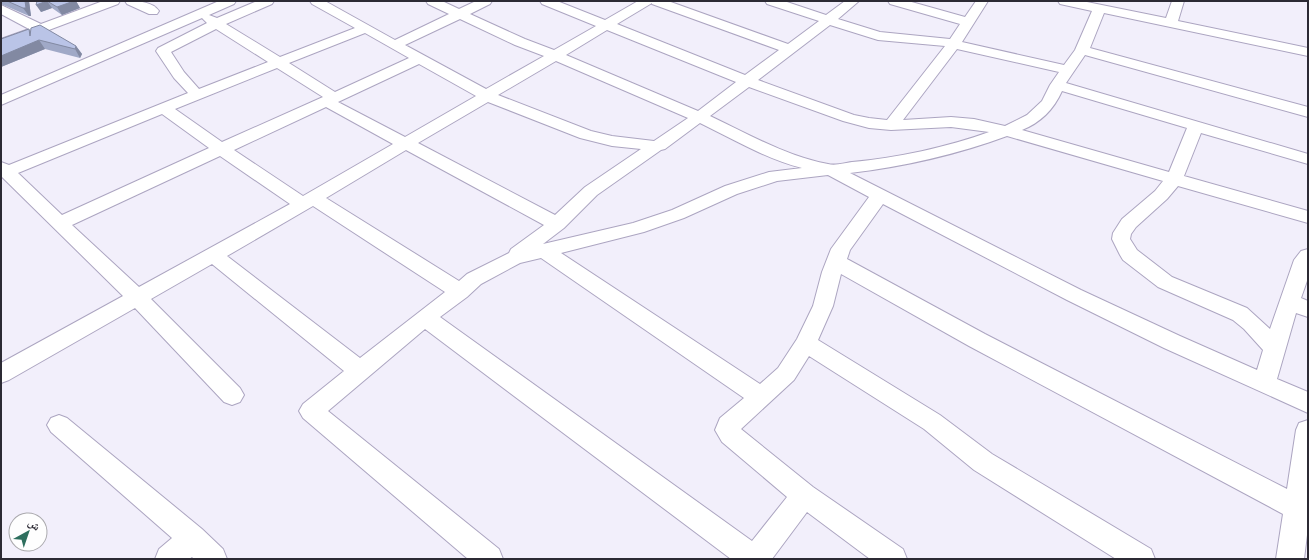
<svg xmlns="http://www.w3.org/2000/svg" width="1309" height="560" font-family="'Public Sans','Noto Naskh Arabic',sans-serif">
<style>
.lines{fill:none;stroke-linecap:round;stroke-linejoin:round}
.minor-casing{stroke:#aca5c1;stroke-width:2}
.minor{fill:#fff;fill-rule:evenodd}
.wall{fill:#a0a9c7}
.shaded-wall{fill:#8289a2}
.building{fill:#bac4e7;stroke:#8289a2}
</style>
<rect width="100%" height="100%" fill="#f2effb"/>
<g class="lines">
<defs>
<g id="minor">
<polygon points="103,1 120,1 118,4 1,48 1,39 29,29 1,14 1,5 41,24"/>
<path d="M125 1C136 1 152 1 159 11L157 14H149L127 4Z"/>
<path d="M219 1H236L234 4 209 15 217 18 257 1H274L272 4 226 24 280 57 355 28 312 4 310 1H325L395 40 449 14 428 4 426 1H442L459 9 476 1H492L490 4 470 14 525 39 554 50 596 26 542 4 540 1H557L605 20 638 1H668L788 44 819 21 767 4 765 1H784L826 15 845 1H859L838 19 880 32 950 39 960 24 890 4 888 1H908L965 17 976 1H988L962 42 1064 65 1075 50 1092 11 1060 4 1058 1H1082L1166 18 1172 1H1184L1178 21 1308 48V56L1104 13 1090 48 1308 107V117L1085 55 1066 83 1308 154V164L1201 133 1184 176 1308 211V223L1178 186 1167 199 1136 227 1131 234 1130 239 1137 250 1172 277 1247 308 1270 329 1294 260 1301 251 1308 249V278L1301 298 1308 301V317L1296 313 1277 379 1308 392V413L1164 348 1067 300 883 204 850 250 847 259 985 334 1287 489 1296 430 1299 423 1308 420V527L1304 559H1276L1283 514 969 346 841 274 833 306 818 340 940 415 992 454 1151 549 1155 559H1116L974 470 924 429 809 356 794 380 741 429 813 487 903 549 907 559H870L807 512 772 559H731L425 329 328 411 499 549 503 559H468L303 418 299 411 303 404 344 371 212 264 151 299 240 388 244 395 240 402 232 405 224 402 135 308 9 380 1 383V363L123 296 1 176V162L9 165 188 93 174 78 156 51 158 48 207 23 202 18 1 105V95ZM652 3V4L779 50 745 75 617 24ZM460 19 515 45 544 56 486 89 405 45ZM830 25 878 40 945 46 887 120 869 118 854 115 758 80ZM216 29 268 62 199 89 184 72 171 52ZM607 30 736 82 698 111 566 55ZM365 33 409 58 335 92 289 63ZM957 49 1059 72 1050 85 1042 101 1027 115 1005 126 974 119 951 117 903 120ZM556 61 688 118 654 141 612 136 591 131 498 95ZM419 64 476 96 405 137 338 102ZM277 68 323 97 222 142 175 109ZM749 87 843 121 869 128 891 130 951 127 989 132C948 147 896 158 852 162 845 163 835 166 828 164 786 156 748 134 710 116ZM1062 91 1187 128 1169 172 1022 130C1040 123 1054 109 1062 91ZM488 102 580 138 612 146 641 149 585 187 555 215 418 143ZM326 107 393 144 303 196 234 150ZM162 114 209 148 62 215 18 173ZM700 123C733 139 766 159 802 168L769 172 725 186 672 210 633 223 543 244 564 228 597 195 661 150 665 149ZM1007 136 1163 181 1155 191 1122 219 1113 233 1112 239 1120 255 1123 260 1158 287 1233 320 1244 329 1263 350 1257 370 1180 336 1081 290 850 173C901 167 959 154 1007 136ZM406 150 544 225 511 249 509 253 467 274 459 281 326 198ZM220 156 290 204 139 287 72 225ZM828 175 869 197 831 249 822 272 813 306 797 339 778 368 760 384 561 253 644 232 684 218 737 194 777 181ZM313 206 445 292 360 358 227 256ZM541 258 744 398 720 418 715 430 722 442 787 497 752 541 440 317 467 297 481 284 520 263Z"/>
<polygon points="59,415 67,418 202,529 223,549 227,559 194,559 192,557 189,559 155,559 159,549 172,538 51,432 47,425 51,418"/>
</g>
</defs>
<use href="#minor" class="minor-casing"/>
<use href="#minor" class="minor"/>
</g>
<g class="wall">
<polygon points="1,1 29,1 31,16 29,16 1,4"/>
<polygon points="37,1 76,1 80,8 62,15 52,8 41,12"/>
<polygon points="31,32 76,46 82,54 80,58 45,49 1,67 1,39"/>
</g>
<g class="shaded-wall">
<polygon points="25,1 29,1 31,16 29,16 23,8"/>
<polygon points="47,1 52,8 41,12 36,5"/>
<polygon points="74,1 76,1 80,8 62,15 57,7"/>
<polygon points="29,29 34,37 39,40 45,49 1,67 1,56 30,36"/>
<polygon points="76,46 82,54 80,58 75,49"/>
</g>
<g class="building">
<polygon points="7,1 25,1 26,8 23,8"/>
<polygon points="37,1 47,1 36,5"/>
<polygon points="47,1 74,1 57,7"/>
<polygon points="40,25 76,46 75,49 39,40 1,56 1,39 29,29 30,36 31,28"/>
</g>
<rect width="1309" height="560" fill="none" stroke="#2c2a34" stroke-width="4"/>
<g transform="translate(28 532) rotate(40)"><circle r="19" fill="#fefefe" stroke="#aaa9ad"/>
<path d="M0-3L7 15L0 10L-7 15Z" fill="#2e6f5e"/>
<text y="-6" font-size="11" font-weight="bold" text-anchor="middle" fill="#2c2a34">ش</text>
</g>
</svg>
